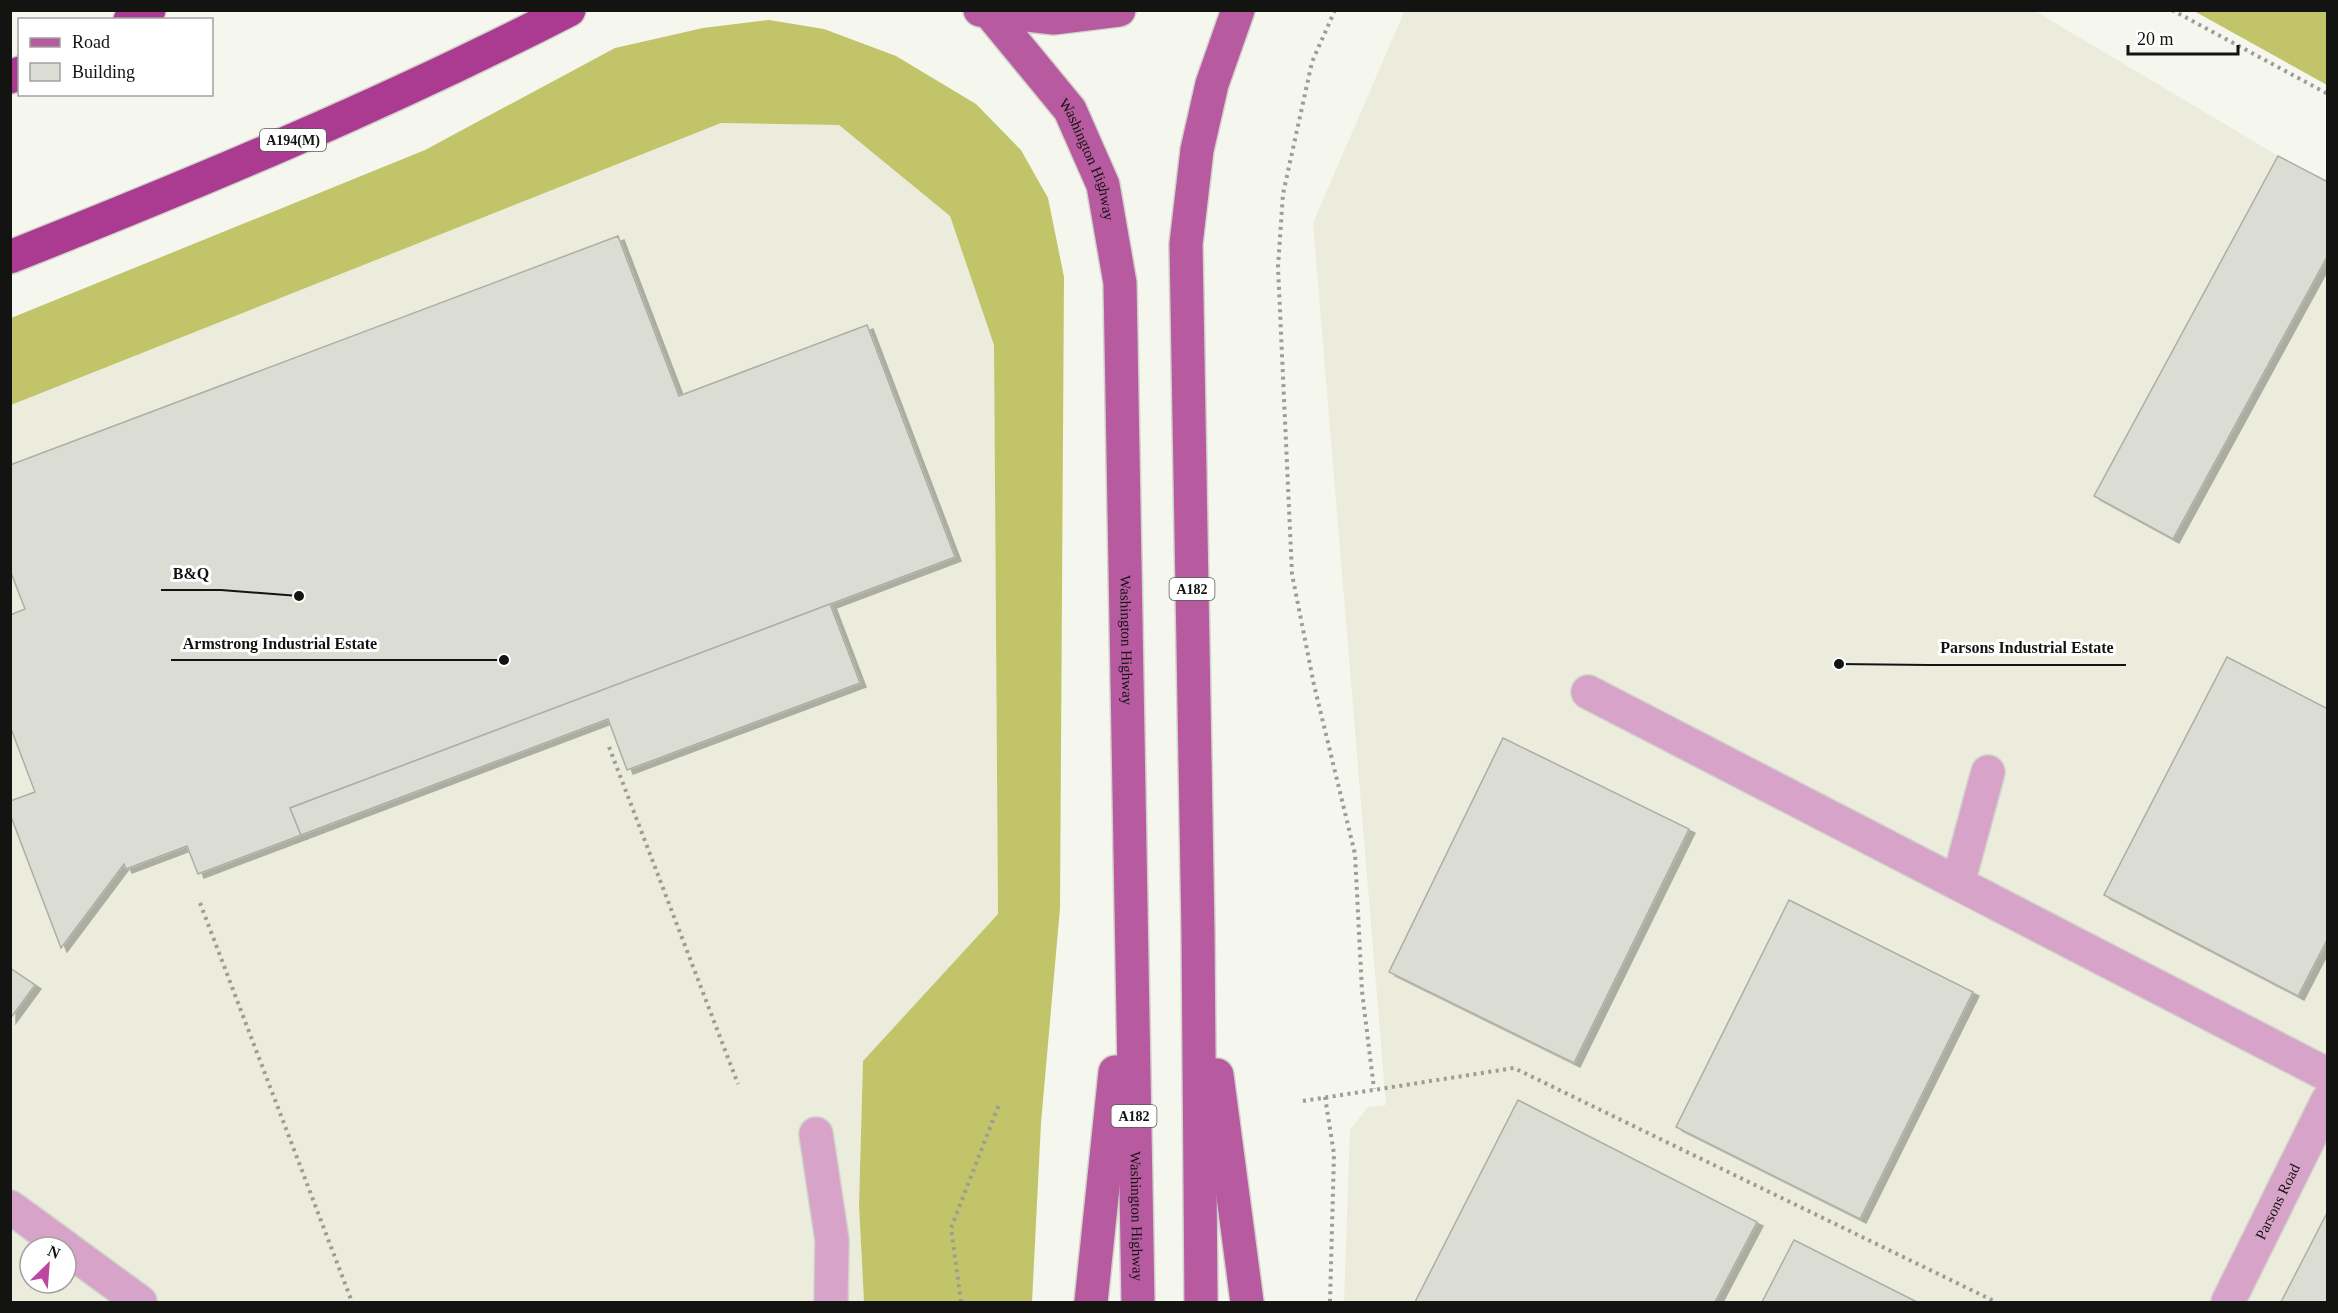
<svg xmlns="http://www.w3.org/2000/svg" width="2338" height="1313" font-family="Georgia,serif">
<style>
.built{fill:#ebecdc;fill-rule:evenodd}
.forest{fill:#c2c46a}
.building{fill:#dbdcd4;stroke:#adaea6;stroke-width:1.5;filter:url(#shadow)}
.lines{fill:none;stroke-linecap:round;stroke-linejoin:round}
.minor-casing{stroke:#d1d2cb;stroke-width:36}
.major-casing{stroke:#d1d2cb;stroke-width:36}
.highway-casing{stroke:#d1d2cb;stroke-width:36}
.path{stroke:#9c9d97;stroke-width:4;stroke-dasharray:3 4.5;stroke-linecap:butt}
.minor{stroke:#d8a3c8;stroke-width:33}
.major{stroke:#b75aa0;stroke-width:33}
.highway{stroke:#aa3b91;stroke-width:33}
.labels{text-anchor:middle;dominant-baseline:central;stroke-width:6;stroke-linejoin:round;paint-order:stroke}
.shield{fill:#fff;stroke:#5a5a58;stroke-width:1.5}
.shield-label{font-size:14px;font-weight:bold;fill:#131411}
.street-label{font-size:15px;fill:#131411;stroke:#fff}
.leader{fill:none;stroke:#131411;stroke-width:2}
.callout-dot{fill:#131411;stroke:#fff;stroke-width:2}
.callout-label{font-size:16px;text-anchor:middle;font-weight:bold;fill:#131411;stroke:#fff;stroke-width:6;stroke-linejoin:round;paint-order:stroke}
</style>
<defs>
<filter id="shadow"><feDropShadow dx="6" dy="4" stdDeviation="0" flood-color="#0004"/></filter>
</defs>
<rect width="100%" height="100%" fill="#f5f6ee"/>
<g class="built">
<polygon points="1405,10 2035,11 2327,185 2327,1302 1344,1302 1350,1130 1368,1107 1386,1105 1313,223"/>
<path d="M721 123 839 125 950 216 994 345 998 915 863 1061 859 1204 864 1302H11V405ZM30 1247H66V1283H30Z"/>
</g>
<g class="forest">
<polygon points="2194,11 2327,11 2327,85"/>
<polygon points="769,20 824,29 896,56 976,104 1021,150 1048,198 1064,277 1060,908 1041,1123 1032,1302 864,1302 859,1205 863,1061 998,914 994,345 950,216 839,125 721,123 11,405 11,318 425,150 615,48 703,28"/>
</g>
<g class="building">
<polygon points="2278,156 2328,182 2328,255 2173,539 2094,496"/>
<polygon points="618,236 679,396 867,325 955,557 290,808 301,835 198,874 187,846 126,869 124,864 61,948 10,814 10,801 35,792 10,726 10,615 25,609 10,570 10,465"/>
<polygon points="830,604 860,683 627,770 608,719 301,835 290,808"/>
<polygon points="2227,657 2328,709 2328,938 2298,996 2104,895"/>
<polygon points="1503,738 1689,829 1574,1063 1389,972"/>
<polygon points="1789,900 1973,992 1860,1219 1676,1127"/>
<polygon points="10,968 35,985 10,1019"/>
<polygon points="1518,1100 1757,1222 1715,1302 1415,1302"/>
<polygon points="2328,1211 2328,1302 2281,1302"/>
<polygon points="1794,1240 1917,1302 1762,1302"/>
</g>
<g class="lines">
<defs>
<g id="minor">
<polyline points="1588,692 2328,1075"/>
<polyline points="1958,883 1988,772"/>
<polyline points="816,1134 832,1240 831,1302"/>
<polyline points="10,1207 65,1247"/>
<polyline points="66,1248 140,1302"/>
<path id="s1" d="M2228 1302 2328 1100"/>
</g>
<g id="major">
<polyline points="980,10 1054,18 1119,10"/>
<path id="s2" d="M991 14 1070 110 1103 185 1120 283 1138 1302"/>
<polyline points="1217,1075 1247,1302"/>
<polyline points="1091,1302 1115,1072"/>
<polyline points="1201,1302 1198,933 1186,244 1197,150 1212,84 1238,10"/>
</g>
<g id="highway">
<polyline points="130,20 149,10"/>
<polyline points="10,77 20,73"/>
<path d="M10 257C199 182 388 103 569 10"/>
</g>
</defs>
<use href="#minor" class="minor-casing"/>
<use href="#major" class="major-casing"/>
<use href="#highway" class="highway-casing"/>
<g class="path">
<polyline points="1335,10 1312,62 1283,194 1278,267 1292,574 1314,685 1355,854 1362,991 1374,1089"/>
<polyline points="2172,10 2328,94"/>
<polyline points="609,747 738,1084"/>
<polyline points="200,903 352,1302"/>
<polyline points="1325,1097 1334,1154 1330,1302"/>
<polyline points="1303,1101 1514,1068 1996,1302"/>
<polyline points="961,1302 951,1228 1000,1102"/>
</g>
<use href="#minor" class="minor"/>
<use href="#major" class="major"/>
<use href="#highway" class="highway"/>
</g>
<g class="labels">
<g class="shield">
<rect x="260" y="129" width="66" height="22" rx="4.5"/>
<rect x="1169.5" y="578" width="45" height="22" rx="4.5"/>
<rect x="1111.5" y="1105" width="45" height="22" rx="4.5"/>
</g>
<g class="shield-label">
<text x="293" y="140">A194(M)</text>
<text x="1192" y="589">A182</text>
<text x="1134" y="1116">A182</text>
</g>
<g class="street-label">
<text stroke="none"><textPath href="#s2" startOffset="177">Washington Highway</textPath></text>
<text stroke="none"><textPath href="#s2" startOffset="663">Washington Highway</textPath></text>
<text stroke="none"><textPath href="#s1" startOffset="112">Parsons Road</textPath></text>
<text stroke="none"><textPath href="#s2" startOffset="1239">Washington Highway</textPath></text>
</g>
</g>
<path class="leader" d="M299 596L221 590H161M504 660L390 660H171M1839 664L1928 665H2126"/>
<g class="callout-dot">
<circle cx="299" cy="596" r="6"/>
<circle cx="504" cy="660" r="6"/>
<circle cx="1839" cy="664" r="6"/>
</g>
<g class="callout-label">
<text x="191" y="579">B&amp;Q</text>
<text x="280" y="649">Armstrong Industrial Estate</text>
<text x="2027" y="653">Parsons Industrial Estate</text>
</g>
<rect width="2338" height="1313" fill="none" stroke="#131411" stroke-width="24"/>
<rect x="18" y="18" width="195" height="78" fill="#ffffff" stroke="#a1a1a0" stroke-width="1.5"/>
<rect x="30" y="38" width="30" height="9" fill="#b75aa0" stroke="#a1a1a0" stroke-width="1.5"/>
<text x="72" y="48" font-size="18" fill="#131411">Road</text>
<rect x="30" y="63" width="30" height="18" fill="#dbdcd4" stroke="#a1a1a0" stroke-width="1.5"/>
<text x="72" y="78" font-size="18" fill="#131411">Building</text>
<g transform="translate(48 1265) rotate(25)"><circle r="28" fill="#ffffff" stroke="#a1a1a0" stroke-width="1.5"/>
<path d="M0-4.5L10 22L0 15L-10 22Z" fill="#bb47a0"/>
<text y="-9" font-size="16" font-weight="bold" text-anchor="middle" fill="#131411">N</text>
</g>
<path d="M2128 45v9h110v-9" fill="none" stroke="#131411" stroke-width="3"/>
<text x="2137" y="45" font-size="18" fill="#131411" stroke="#ffffff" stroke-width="4.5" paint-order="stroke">20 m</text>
</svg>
